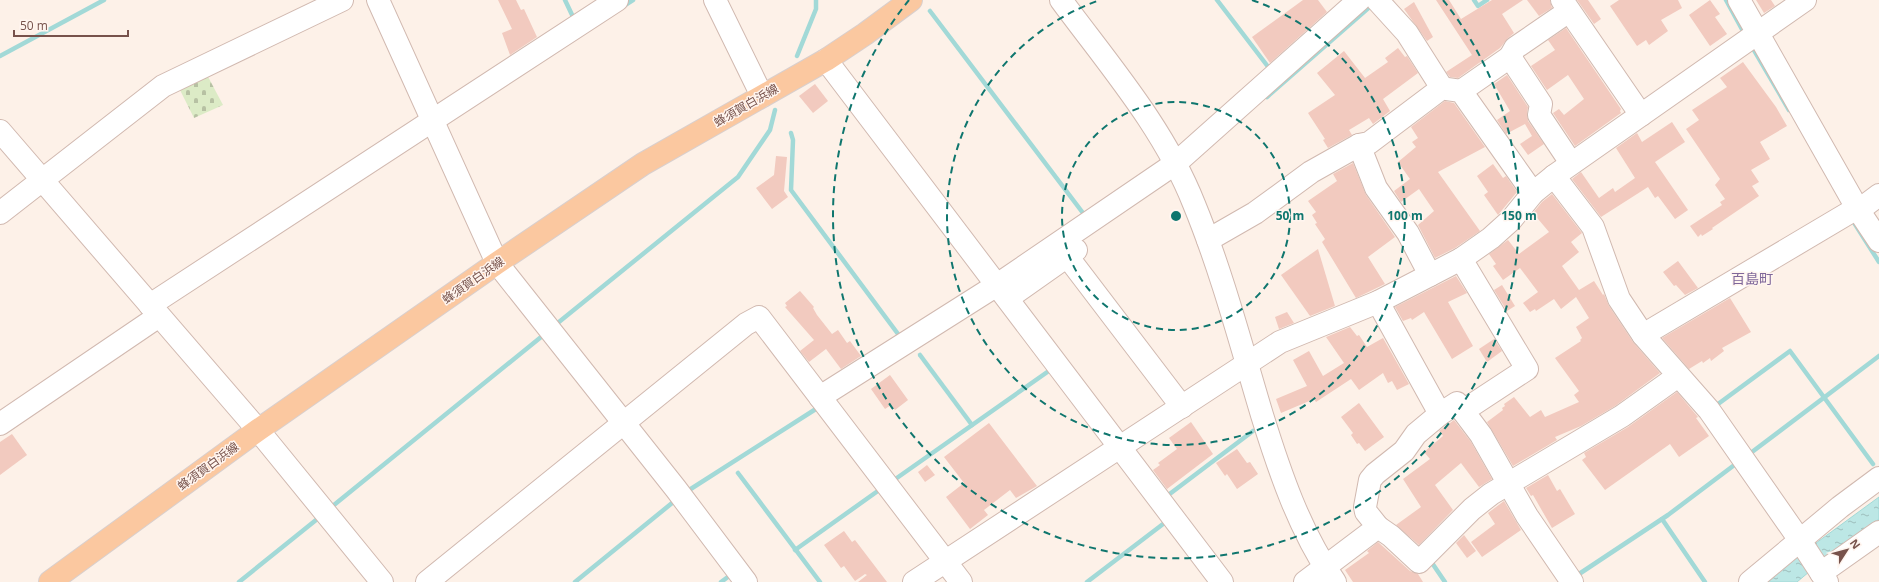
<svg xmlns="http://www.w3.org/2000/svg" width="1879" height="582" font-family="'Open Sans','Noto Sans JP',sans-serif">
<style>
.cemetery{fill:url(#cemetery-stones)}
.water{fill:url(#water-ripples);stroke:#a2d9d7}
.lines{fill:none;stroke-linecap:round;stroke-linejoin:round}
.stream{stroke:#a2d9d7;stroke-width:4.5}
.building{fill:#f2cabf}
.minor-casing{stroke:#d1b9b0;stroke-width:24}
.major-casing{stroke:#d9cfcd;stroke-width:24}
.minor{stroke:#fff;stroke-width:22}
.major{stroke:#fbc8a0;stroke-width:22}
.ring{fill:none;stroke:#0f766e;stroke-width:2;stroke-dasharray:7 5}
.labels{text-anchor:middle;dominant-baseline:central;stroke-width:3;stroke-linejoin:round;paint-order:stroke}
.street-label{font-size:12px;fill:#77524b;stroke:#fff5ef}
.quarter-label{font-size:14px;fill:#7f679a;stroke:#fff5ef}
.centre{fill:#0f766e;stroke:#fff5ef;stroke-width:2}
.ring-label{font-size:12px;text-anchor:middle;font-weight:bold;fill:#0f766e;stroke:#fff5ef;stroke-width:3;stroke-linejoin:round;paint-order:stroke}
</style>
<defs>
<pattern id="cemetery-stones" width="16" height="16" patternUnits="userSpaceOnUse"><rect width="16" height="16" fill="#dcebc6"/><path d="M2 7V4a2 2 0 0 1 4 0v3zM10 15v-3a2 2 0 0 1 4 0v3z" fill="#b7c1a3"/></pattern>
<pattern id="water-ripples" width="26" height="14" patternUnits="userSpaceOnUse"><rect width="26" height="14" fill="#bce7e5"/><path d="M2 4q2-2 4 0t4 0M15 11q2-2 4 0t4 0" fill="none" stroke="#9ebebc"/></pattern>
</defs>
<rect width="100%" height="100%" fill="#fdf1e8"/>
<polygon class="cemetery" points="205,71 223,105 194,118 177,84"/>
<polygon class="water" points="1879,497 1879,519 1822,561 1797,582 1766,582 1800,552 1812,546"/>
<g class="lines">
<g class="stream">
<polyline points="565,0 574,19"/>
<polyline points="1217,0 1269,68"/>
<polyline points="1474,0 1478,6 1487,0"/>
<polyline points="1726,0 1744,33"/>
<polyline points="622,7 633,0"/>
<polyline points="930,11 1086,217"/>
<polyline points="1751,45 1789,110"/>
<polyline points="0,56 104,0"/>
<polyline points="797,56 816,9 816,0"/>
<polyline points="1267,97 1373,4"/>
<polyline points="791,133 793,140 791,190 901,338"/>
<polyline points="1853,221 1879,262"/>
<polyline points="554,326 738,177 770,130 775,110"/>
<polyline points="920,355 972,425"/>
<polyline points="1714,407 1790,351 1873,464"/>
<polyline points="1748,455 1879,356"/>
<polyline points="738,473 820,582"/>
<polyline points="894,480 1053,368"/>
<polyline points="686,492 819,407"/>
<polyline points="1167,496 1253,431"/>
<polyline points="329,509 546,333"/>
<polyline points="1662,519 1705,582"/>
<polyline points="795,550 882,488"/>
<polyline points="1430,560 1445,582"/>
<polyline points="1576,576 1668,515 1737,463"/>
<polyline points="239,582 321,516"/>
<polyline points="575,582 677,499"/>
<polyline points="721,582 732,574"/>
<polyline points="1087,582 1167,521"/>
</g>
</g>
<g class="building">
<polygon points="498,0 516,0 521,10 524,9 537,37 510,55 502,33 512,29"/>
<polygon points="1303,0 1318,0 1327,12 1270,63 1252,37"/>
<polygon points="1436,0 1449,0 1461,19 1492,0 1523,0 1502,14 1514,33 1508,38 1500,48 1458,78 1450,77 1446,72 1472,55"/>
<polygon points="1527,0 1550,0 1552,8 1539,16"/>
<polygon points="1577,0 1588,0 1601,19 1594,24"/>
<polygon points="1619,0 1678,0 1682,8 1661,20 1668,31 1649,45 1646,40 1637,46 1610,6"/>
<polygon points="1710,0 1720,14 1715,17 1727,34 1710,46 1689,15"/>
<polygon points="1756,0 1771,0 1775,6 1764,13"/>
<polygon points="1414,2 1433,37 1427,41 1404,9"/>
<polygon points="1566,28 1621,109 1620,111 1621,113 1575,146 1553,113 1559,109 1564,115 1584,99 1568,75 1547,90 1531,66 1555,50 1548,40"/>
<polygon points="1398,48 1405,57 1407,56 1418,73 1383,99 1390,111 1373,124 1369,118 1349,130 1352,135 1328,148 1323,140 1325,139 1308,113 1335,95 1317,73 1344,51 1365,78 1388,62 1385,58"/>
<polygon points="1743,62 1776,107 1787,126 1760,142 1770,159 1751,170 1759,182 1752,186 1759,196 1712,228 1713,229 1702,236 1701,234 1698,237 1690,226 1722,205 1720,202 1725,199 1715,185 1720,179 1686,129 1699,120 1692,110 1727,87 1720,78"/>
<polygon points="1507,75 1528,107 1527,113 1528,121 1544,144 1528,155 1520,144 1532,136 1525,124 1506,134 1497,120 1510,111 1494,84"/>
<polygon points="815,84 828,101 813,113 799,96"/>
<polygon points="1445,101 1454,103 1485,147 1438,172 1480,231 1455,248 1435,258 1418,225 1434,211 1419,189 1401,202 1394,191 1410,179 1398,162 1416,147 1412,142 1418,138 1411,127"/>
<polygon points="1672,122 1685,142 1655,162 1688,210 1675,219 1658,196 1655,198 1648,187 1601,217 1572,179 1581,172 1599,198 1613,188 1615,192 1635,178 1616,148 1637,133 1642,142"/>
<polygon points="776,156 787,157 784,191 788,197 772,209 756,188 774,175"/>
<polygon points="1353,163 1366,195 1395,237 1368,257 1385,284 1356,298 1322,242 1325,239 1315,224 1317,223 1312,215 1316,212 1308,201 1337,181 1333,174"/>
<polygon points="1493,164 1503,178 1506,176 1517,192 1498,215 1484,195 1488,192 1477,176"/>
<polygon points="1552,194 1582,233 1571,242 1579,252 1562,266 1579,290 1594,281 1603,295 1604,294 1609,306 1633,342 1660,373 1615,406 1581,426 1555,437 1557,440 1513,466 1487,422 1503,410 1502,408 1505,406 1504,404 1514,397 1530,417 1541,410 1545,417 1579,402 1574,395 1579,391 1555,358 1581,341 1580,340 1582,338 1576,327 1589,318 1576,297 1561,309 1554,299 1536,311 1535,309 1530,312 1523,303 1538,292 1520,268 1503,280 1493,266 1496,264 1489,254 1508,240 1519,254 1549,232 1533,213 1542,202"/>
<polygon points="1318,249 1335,306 1310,316 1281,275"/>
<polygon points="1678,261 1698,288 1685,295 1676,285 1674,286 1663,272"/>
<polygon points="1456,276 1467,293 1448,302 1473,346 1452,359 1424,312 1412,320 1411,318 1403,321 1395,307"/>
<polygon points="1502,285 1515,306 1507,311 1494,290"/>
<polygon points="800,291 814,307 813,308 817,315 832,334 838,330 847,343 850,341 861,356 841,369 826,349 809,362 800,351 814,340 785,307 787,306 785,303"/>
<polygon points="1730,298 1751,332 1722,348 1724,351 1711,361 1710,358 1703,363 1702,361 1689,369 1662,338"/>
<polygon points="1287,312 1294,323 1279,329 1275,317"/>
<polygon points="1350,327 1357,336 1359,335 1367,347 1383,338 1409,384 1397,390 1392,381 1388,383 1383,373 1359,390 1351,379 1316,402 1314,399 1281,413 1276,399 1307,386 1293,360 1309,351 1323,376 1344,363 1326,337"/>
<polygon points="1494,339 1502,351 1487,362 1479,349"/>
<polygon points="890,375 908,400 895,410 891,405 885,409 871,389"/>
<polygon points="1677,392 1698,417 1696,418 1709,436 1679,457 1670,444 1605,490 1582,460 1586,457 1584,453 1628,427"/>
<polygon points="1359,403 1384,437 1365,451 1359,443 1357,444 1351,435 1353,433 1341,417"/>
<polygon points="1454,420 1471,442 1492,479 1479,487 1461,463 1435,485 1453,510 1419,545 1396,525 1421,507 1403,479 1430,459 1424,452 1443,436 1439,431"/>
<polygon points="1191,422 1213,454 1167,489 1153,470 1160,465 1158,463 1177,449 1169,438"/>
<polygon points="989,423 1037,486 1016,498 1010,490 984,510 988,515 970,529 946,497 964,483 944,457"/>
<polygon points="12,434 27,455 0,475 0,442"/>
<polygon points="1237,449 1247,463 1250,462 1258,474 1237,489 1227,474 1225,476 1216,463"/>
<polygon points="927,465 935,475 925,482 918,472"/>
<polygon points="1548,475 1557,491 1560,489 1575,514 1552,528 1533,495 1531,496 1526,488"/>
<polygon points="1504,501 1521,530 1482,557 1471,542 1495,524 1488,513"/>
<polygon points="844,531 852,542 855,540 887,582 858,582 867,575 865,574 855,581 844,566 841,568 824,545"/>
<polygon points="1464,535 1476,551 1467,558 1456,543"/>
<polygon points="1378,542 1410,571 1418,574 1423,582 1353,582 1345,570 1369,553 1367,551"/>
</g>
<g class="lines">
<defs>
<g id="minor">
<polyline points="378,0 497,263 676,489 746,582"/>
<polyline points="715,0 762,96"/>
<path d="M1061 0C1109 65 1164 128 1194 204 1222 272 1241 345 1262 415 1280 473 1300 532 1335 582"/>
<polyline points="1562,0 1641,115"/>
<polyline points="1739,0 1857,208 1879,241"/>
<polyline points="1510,57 1515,48 1569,11"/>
<polyline points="826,60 1222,582"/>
<polyline points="1447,89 1461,91 1533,193"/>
<polyline points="1461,91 1510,57 1541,104 1539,115 1571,163"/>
<polyline points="0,131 258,430 382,582"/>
<polyline points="1359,145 1369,143 1442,88 1407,33 1377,0"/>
<polyline points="1554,176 1593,227 1619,299 1643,335 1709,410 1799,539 1827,582"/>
<polyline points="1859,210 1879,195"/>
<polyline points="0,213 163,86 342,0"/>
<polyline points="1208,240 1255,213 1311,172 1359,145 1376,188 1408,233 1430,275"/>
<polyline points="1067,256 1182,407"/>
<polyline points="1461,259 1527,369 1463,411 1481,435 1527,516 1572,582"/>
<polyline points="1008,298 1076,250"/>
<polyline points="1378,302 1440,414"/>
<polyline points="150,305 617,0"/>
<polyline points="1643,335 1857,208"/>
<polyline points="820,397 997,285 1176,163 1359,0"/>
<polyline points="0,424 159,316"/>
<polyline points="1378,527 1391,536 1419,562 1472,509 1491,494 1622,416 1678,376"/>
<polyline points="1821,573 1879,532"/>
<polyline points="427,582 746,324 759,317 961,582"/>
<polyline points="914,582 1280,342 1378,302 1461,259 1491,238 1511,220 1533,193 1554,176 1805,0"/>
<polyline points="1305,582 1378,527 1366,512 1365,507 1370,480 1375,474 1404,451 1416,434 1440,414 1457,403 1463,411"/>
<polyline points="1750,582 1840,507 1879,478"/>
</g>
<polyline id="major" points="50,582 258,430 497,263 643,164 826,60 865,34 911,0"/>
</defs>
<use href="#minor" class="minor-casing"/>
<use href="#major" class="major-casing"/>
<use href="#minor" class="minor"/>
<use href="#major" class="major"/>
</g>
<g class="ring">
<circle cx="1176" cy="216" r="114"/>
<path d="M1252 0A229 229 0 1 1 1100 0"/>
<path d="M1443 0A343 343 0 1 1 909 0"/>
</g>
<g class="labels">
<g class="street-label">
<text transform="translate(746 105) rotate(-30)">蜂須賀白浜線</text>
<text transform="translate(473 280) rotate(-35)">蜂須賀白浜線</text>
<text transform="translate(208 466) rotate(-36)">蜂須賀白浜線</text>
</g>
<g class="quarter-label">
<text x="1752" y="278">百島町</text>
</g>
</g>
<circle cx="1176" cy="216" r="6" class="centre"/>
<g class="ring-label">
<text x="1290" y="220">50 m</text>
<text x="1405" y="220">100 m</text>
<text x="1519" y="220">150 m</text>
</g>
<g transform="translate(1847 550) rotate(54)" stroke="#fff5ef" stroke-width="3" paint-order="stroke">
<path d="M0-3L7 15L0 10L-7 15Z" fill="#77524b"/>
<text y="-6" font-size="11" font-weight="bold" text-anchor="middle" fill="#77524b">N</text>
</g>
<path d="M14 30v6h114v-6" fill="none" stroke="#77524b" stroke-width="2"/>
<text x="20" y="30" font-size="12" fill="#77524b" stroke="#fff5ef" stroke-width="3" paint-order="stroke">50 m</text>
</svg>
